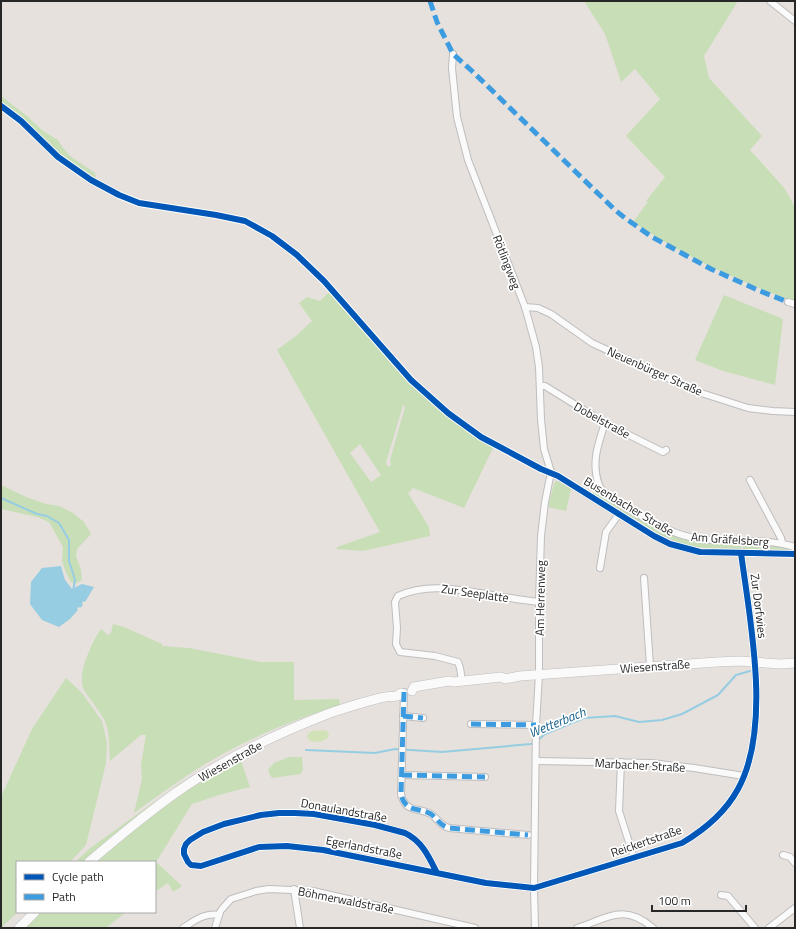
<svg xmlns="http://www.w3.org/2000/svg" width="796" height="929" font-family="'Titillium Web',sans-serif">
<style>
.green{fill:#c8deb7;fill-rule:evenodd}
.pitch{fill:#d1e2b6}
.water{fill:#96cde2}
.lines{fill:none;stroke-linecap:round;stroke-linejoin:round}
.stream{stroke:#96cde2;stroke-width:2}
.minor-casing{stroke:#bfbdbe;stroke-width:8}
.secondary-casing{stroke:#bfbdbe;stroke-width:10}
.minor{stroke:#fbfafa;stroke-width:6}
.secondary{stroke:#fbfafa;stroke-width:9}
.quiet{stroke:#3d9ce0;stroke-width:5;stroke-dasharray:10 5;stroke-linecap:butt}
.cycleway-casing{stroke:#fff;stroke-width:8}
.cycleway{stroke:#0057b8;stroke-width:6}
.labels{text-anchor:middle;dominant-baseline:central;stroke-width:3.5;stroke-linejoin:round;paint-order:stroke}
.street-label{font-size:12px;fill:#272727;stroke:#fff}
.water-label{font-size:13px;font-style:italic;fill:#17618b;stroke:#fff}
</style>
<rect width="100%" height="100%" fill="#e6e1dc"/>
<g class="green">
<path d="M584 1H738L704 56 709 78 762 136 750 150 785 189 795 207V302C738 281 683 256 633 222L648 202 646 201 665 177 626 136 660 99 635 69 621 82 605 34Z"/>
<polygon points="1,96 27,116 43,131 58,140 63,148 70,156 95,173 96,177 93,179 64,160 20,119 1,104"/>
<path d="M331 290C361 322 386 359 417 390 441 412 465 430 494 446L464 508 413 488 408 493 429 527 430 536 363 551 337 549V547L380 532 277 350 296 336 312 321 299 303 307 297 320 301ZM403 405 405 407 390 460 391 465 388 467 386 463ZM360 444 381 475 371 482 350 453Z"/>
<polygon points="724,295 783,319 775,385 723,371 695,360"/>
<polygon points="556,481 559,481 571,489 566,511 548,507 554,484"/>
<polygon points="1,485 26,497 46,504 59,506 73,513 84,522 91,534 77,549 76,556 81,570 82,580 75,584 71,582 66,573 62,561 63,547 49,522 37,517 1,509"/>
<path d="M595 491 602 492 666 531 741 542V549C727 549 712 550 698 547 659 540 625 514 592 494L593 492Z"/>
<polygon points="743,543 773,544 795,549 795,552 743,549"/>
<path d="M113 624 124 627 162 644V646L189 648 261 662H294V700L339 699 340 705C291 720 240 742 197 769 175 783 155 798 134 813L142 779 141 765 146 735H141L110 761C109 749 110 736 106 724 101 711 91 702 84 690 76 675 92 642 101 629L108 635 111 633Z"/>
<polygon points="66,678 82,693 102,721 107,743 106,763 86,845 70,862 17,862 18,912 1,928 1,797 32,729"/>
<polygon points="289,757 302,757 303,769 301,774 272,778 270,775 268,770 274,763"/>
<polygon points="223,758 86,862 75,862 89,849 179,784"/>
<polygon points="240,758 250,787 222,794 192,804 156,862 182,886 173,892 168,883 155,892 155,862 96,862 120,841 172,800"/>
<polygon points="41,912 126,912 106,928 25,928"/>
</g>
<path class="pitch" d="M325 730 328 732 329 736C325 742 313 744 308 739L307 735 311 731Z"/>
<polygon class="water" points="61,566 65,580 72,589 82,584 94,587 85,602 84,601 82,603 83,605 80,608 79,607 77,608 78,610 70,619 59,627 42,620 30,604 31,582 42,568"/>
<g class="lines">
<g class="stream">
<polyline points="1,498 37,514 47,516 59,523 69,540 69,561 75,580 73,591"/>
<polyline points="538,740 545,734 584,718 615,716 639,722 662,720 682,714 718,695 736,675 750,671"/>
<polyline points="306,750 375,753 395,749 442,752 531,744 534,742"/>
</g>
<defs>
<g id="minor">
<polyline points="770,1 795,21"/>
<polyline points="453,54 452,68 457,117 468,160 525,307 536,347 539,367 541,419 544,449 551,472 545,502 541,536 539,602 539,674 536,725 534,888 535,928"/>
<polyline points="788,302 795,304"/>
<polyline points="525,307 538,308 551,314 592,343 698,392 748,408 773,411 795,412"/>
<polyline points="540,386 545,386 605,423 663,452 666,450"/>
<path d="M605 423C598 444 591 463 599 485 604 498 653 523 667 529 677 534 688 537 699 539 707 540 715 540 723 540 747 541 771 540 795 547"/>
<polyline points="551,472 654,536 670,544 700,552 795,554"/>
<polyline points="750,480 781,538 782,543"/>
<polyline points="600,568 606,532 619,514"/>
<polyline points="644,578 650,666"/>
<path d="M462 681 460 668 458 662 435 656 400 652 396 644 397 628 395 602 398 596C426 583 457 589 486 594 504 597 521 600 539 602"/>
<path d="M404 692 401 794C405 813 418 807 431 814 438 819 439 825 449 828L528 835"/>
<polyline points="403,716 423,718"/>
<polyline points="471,724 536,725"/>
<polyline points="536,761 651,763 694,768 744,776"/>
<polyline points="621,762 619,811 634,858"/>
<polyline points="402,775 485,777"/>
<polyline points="783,855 790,857 795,863"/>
<path d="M437 873C429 857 422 841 405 833L375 825 314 814 295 813H279L261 815 224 824 203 832 190 840 186 844 184 849V854L188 862 191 865 201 866 259 847 287 846 323 850 486 883 534 888 682 843C704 830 725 813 738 789 772 727 750 621 741 553"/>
<polyline points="294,889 300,928"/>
<polyline points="721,895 728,896 755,928"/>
<polyline points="222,909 231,899 256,891 269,889 313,891 475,928"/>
<path d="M183 928C194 921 205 912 219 915"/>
<polyline points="215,928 220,912"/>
<path d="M577 928C608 918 624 903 653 928"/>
<polyline points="769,928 795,908"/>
</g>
<g id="secondary">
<polyline points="412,691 414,687 449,681 454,682 501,677 505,679 520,676 717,662 740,661 780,664 795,663"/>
<path d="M89 862C117 838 145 815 174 794 222 760 275 734 330 713 348 707 366 701 385 697 392 695 396 699 401 693"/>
<polyline points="19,928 35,912"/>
</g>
</defs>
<use href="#minor" class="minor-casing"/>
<use href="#secondary" class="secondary-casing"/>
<use href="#minor" class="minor"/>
<use href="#secondary" class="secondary"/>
<g class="quiet">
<polyline points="430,1 437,22 453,54 472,71 615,210 625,218 652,237 711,269 760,291 788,302"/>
<path d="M404 692 401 794C405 813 418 807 431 814 438 819 439 825 449 828L528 835"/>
<polyline points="403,716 423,718"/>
<polyline points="471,724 536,725"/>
<polyline points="402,775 485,777"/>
</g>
<defs>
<g id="cycleway">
<polyline points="1,106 21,121 58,157 91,180 119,195 139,203 216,215 245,221 272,236 297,255 324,281 411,380 448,413 481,437 541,469 558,476 654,536 670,544 700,552 795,554"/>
<path d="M437 873C429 857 422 841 405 833L375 825 314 814 295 813H279L261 815 224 824 203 832 190 840 186 844 184 849V854L188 862 191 865 201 866 259 847 287 846 323 850 486 883 534 888 682 843C704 830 725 813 738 789 772 727 750 621 741 553"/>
</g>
</defs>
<use href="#cycleway" class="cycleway-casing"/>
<use href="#cycleway" class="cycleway"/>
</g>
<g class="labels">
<g class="street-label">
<text transform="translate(507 262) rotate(69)">Rötlingweg</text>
<text transform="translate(655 371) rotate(24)">Neuenbürger Straße</text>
<text transform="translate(602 420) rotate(29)">Dobelstraße</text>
<text transform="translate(629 506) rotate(31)">Busenbacher Straße</text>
<text transform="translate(730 539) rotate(4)">Am Gräfelsberg</text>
<text transform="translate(475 593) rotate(8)">Zur Seeplatte</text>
<text transform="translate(540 598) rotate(-89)">Am Herrenweg</text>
<text transform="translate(759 606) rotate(83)">Zur Dorfwies</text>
<text transform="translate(655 666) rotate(-4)">Wiesenstraße</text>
<text transform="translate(230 761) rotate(-29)">Wiesenstraße</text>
<text transform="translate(640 765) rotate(3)">Marbacher Straße</text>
<text transform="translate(344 810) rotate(10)">Donaulandstraße</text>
<text transform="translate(646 841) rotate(-19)">Reickertstraße</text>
<text transform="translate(364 847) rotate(11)">Egerlandstraße</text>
<text transform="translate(346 900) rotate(11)">Böhmerwaldstraße</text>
</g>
<g class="water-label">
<text transform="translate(557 722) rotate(-22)">Wetterbach</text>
</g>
</g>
<rect width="796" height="929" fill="none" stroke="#272727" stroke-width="4"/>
<rect x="16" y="861" width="140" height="52" fill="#ffffff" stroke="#a9a9a9"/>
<rect x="24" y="874" width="20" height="6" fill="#0057b8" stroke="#a9a9a9"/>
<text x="52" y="881" font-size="12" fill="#272727">Cycle path</text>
<rect x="24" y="894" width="20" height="6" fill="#3d9ce0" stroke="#a9a9a9"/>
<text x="52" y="901" font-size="12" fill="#272727">Path</text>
<path d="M652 905v6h94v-6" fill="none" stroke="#272727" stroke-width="2"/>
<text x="658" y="905" font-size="12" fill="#272727" stroke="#ffffff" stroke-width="3" paint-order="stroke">100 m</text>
</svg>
